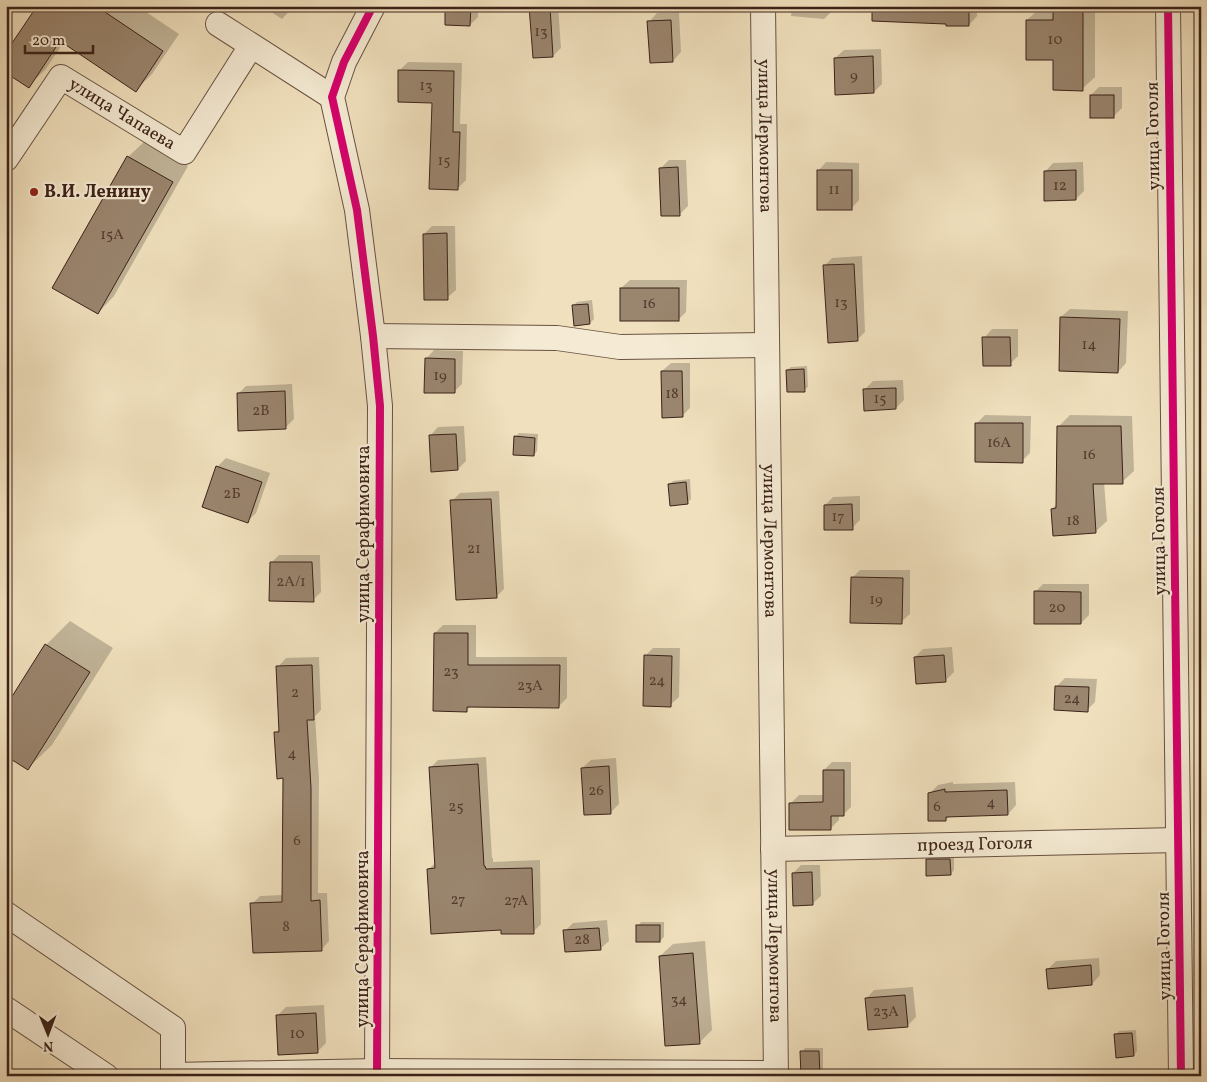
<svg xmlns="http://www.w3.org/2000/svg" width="1207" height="1082" font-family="Vollkorn,serif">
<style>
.shadow{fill:#0003}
.building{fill:#9a856e;stroke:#3c2219}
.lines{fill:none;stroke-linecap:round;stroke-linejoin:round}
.minor-casing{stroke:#695242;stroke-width:26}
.minor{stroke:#f5ebd4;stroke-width:24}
.cycleway-casing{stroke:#f5ebd4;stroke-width:11}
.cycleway{stroke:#d6006c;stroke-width:8}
.poi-dot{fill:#8f2418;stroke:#f5ebd4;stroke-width:2}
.labels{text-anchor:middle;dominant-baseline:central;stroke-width:4.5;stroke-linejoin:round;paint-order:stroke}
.number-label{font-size:15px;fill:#543b2e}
.street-label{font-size:18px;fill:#3c2219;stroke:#f5ebd4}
.poi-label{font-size:18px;font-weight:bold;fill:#3c2219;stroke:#f5ebd4;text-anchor:start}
</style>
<rect width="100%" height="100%" fill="#f0e0bd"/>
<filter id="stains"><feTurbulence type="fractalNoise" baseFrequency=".004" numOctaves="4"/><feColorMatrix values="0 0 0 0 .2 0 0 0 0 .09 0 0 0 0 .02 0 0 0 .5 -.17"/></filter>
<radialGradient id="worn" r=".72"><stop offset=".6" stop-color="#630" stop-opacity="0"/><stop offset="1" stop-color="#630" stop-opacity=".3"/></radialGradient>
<g class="shadow">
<polygon points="39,6 137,6 179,34 152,74 136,90 64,42 45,70 28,86"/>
<polygon points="262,6 294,6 282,19"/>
<polygon points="446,6 478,6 478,17 470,25"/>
<polygon points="532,6 558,6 561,48 553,56"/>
<polygon points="792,6 833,6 832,11 824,19 791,16"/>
<polygon points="897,6 977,6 977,16 969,25 947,23"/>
<polygon points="1054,6 1095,6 1095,77 1082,89 1054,59 1027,20 1040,8 1054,8"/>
<polygon points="679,12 681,52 673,61 649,22 657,13"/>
<polygon points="881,49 882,84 874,92 835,58 844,50"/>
<polygon points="408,62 462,63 460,124 467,124 466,180 457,189 433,102 400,70"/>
<polygon points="1201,79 1201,103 1199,103 1199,82"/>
<polygon points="1099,87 1122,87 1122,108 1114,116 1091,95"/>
<polygon points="145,141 188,166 114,296 98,313 128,157"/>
<polygon points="669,160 686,160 688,206 680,214 661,168"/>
<polygon points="826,162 859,163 859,200 851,209 818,171"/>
<polygon points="1083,162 1084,191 1076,199 1045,172 1053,163"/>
<polygon points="432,226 455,226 456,290 447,298 424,234"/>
<polygon points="862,256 865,332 857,340 824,266 832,258"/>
<polygon points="630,280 687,280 686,312 678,320 621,288"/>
<polygon points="592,300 594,319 590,323 573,306 577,302"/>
<polygon points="1070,309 1128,311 1126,363 1118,372 1061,317"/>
<polygon points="992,329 1018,329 1018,356 1010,364 984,338"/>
<polygon points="434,350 463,351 462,384 454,392 426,359"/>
<polygon points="671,363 690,363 690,408 682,416 662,371"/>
<polygon points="807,366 808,387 804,390 787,370 791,367"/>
<polygon points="903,380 904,400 896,408 865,389 873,381"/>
<polygon points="292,384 294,419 286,427 238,394 246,386"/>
<polygon points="985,415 1031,416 1030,453 1022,461 976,424"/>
<polygon points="1070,415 1132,416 1134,471 1122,482 1104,482 1107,521 1095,532 1052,509 1057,504 1058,427"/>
<polygon points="464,426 466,461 458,469 430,436 438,427"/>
<polygon points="519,433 538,434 537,451 534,455 515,437"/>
<polygon points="226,458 270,473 256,513 248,521 217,467"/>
<polygon points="690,479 691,499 688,502 669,485 673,481"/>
<polygon points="499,491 504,589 496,597 452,501 460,493"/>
<polygon points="860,496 860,520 852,528 825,505 833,497"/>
<polygon points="279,555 320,555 321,592 313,600 271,563"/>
<polygon points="860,570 910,570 910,614 901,622 852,578"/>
<polygon points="1043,584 1089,584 1089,615 1081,623 1035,592"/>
<polygon points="70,621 113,648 52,745 28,768 6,708 46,645"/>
<polygon points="443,625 476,625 476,657 567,657 567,698 559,706 471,706 467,710 435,633"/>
<polygon points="952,647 954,672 946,680 915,657 923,649"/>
<polygon points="653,648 680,648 679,697 670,705 645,656"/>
<polygon points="319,657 321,710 315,716 319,779 318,893 327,893 329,941 321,950 252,904 260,896 283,895 284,777 276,732 280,728 278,667 286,658"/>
<polygon points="1065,678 1097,679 1095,702 1087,710 1057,686"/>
<polygon points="486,757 492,858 493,858 493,862 540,860 541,924 533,932 502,929 429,869 436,862 430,768 438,760"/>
<polygon points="616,758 619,804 611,812 582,768 591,760"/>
<polygon points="832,762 851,762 851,807 843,815 839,815 839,820 831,828 791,803 799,795 824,795 824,770"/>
<polygon points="953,782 953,784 1015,782 1016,805 1008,814 950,816 946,820 930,793 938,785"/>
<polygon points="931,856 954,856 954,870 951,874 927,860"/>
<polygon points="801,865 820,865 821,896 812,904 793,873"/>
<polygon points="607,920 609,941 600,949 565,931 573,923"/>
<polygon points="641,922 664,922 664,937 660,941 638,926"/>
<polygon points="705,941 712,1030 699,1043 660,956 673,944"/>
<polygon points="1099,958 1100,975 1092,984 1048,969 1056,961"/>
<polygon points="913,987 916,1017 908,1025 866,999 874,990"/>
<polygon points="324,1005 326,1043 318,1051 277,1016 286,1007"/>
<polygon points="1136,1030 1137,1051 1134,1055 1116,1035 1119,1031"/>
<polygon points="805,1048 823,1048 823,1071 819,1075 802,1052"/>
</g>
<g class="building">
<polygon points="37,6 96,6 163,51 136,92 60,41 29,88 6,73 6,52"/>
<polygon points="445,6 471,6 470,26 445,25"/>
<polygon points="529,6 550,6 553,57 533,58"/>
<polygon points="872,6 969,6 969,26 946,26 946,24 872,21"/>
<polygon points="1053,6 1083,6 1083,91 1053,90 1053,60 1026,60 1026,20 1053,20"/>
<polygon points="671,20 673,62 650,63 647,21"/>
<polygon points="873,56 874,93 835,95 834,58"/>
<polygon points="398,70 454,71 453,132 460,132 458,190 429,189 432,103 398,102"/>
<rect x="1090" y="95" width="24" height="23"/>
<polygon points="127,156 173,182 98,314 52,288"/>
<polygon points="678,167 680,216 661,216 659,168"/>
<rect x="817" y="170" width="35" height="40"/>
<polygon points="1076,170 1076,200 1044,201 1044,171"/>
<polygon points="447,233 448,300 424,300 423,234"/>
<polygon points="854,264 858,341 828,343 823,265"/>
<rect x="620" y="288" width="59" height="33"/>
<polygon points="588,304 590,324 574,326 572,305"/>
<polygon points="1060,317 1120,319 1118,373 1059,371"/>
<polygon points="982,337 1010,337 1011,366 983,366"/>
<polygon points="425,358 455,359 455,393 424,393"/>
<polygon points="804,369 805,392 787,392 786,370"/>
<polygon points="661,371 682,371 683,417 662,418"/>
<polygon points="896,388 896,409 864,411 863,389"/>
<polygon points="285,391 286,429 238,431 237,393"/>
<polygon points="975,423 1023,423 1023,463 975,462"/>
<polygon points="1057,426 1121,426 1123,484 1093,484 1096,533 1053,536 1051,509 1056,508"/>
<polygon points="456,434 458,470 431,472 429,435"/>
<polygon points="514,436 535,438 534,456 513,455"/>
<polygon points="216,466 262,482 248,523 202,507"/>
<polygon points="686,482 688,504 670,506 668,484"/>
<polygon points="491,499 497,598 456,600 450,500"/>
<polygon points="852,504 853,530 824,530 824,505"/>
<polygon points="270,562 312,562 314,602 269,601"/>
<polygon points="851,577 903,578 902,624 850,623"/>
<polygon points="1034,591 1081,592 1081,624 1034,624"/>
<polygon points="434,633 468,633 468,665 560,665 559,708 467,707 467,712 433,711"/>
<polygon points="45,644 90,672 28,770 6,756 6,706"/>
<polygon points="644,655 672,656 671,707 643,706"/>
<polygon points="944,655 946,682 916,684 914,657"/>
<polygon points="312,665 314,720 307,720 311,788 311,901 320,900 322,951 253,953 250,903 282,902 283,778 277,779 274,732 279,732 276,666"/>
<polygon points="1055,686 1089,687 1088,712 1054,710"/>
<polygon points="478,764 484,866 485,866 486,869 532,868 534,934 501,934 501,930 431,934 427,869 435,868 429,767"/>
<polygon points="609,766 611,814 584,815 581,768"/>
<polygon points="823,770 844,770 844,816 831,816 831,830 789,830 789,803 823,802"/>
<polygon points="945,789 945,792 1007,790 1008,815 946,817 946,821 928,821 928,793"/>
<polygon points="926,859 950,859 951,875 926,876"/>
<polygon points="812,872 813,905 793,906 792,873"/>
<rect x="636" y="925" width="24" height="17"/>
<polygon points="599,928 601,950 565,952 563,930"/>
<polygon points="693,953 700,1044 665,1046 659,956"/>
<polygon points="1091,965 1092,985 1048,989 1046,969"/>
<polygon points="905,995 908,1027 868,1030 865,998"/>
<polygon points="316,1013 318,1053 278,1055 276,1015"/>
<polygon points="1132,1033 1134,1056 1116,1058 1114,1034"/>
<polygon points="800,1051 819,1051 820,1076 801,1076"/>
</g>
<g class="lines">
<defs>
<g id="minor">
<polyline points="373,6 344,62 332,97 357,210 373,336 380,406 377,1076"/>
<path id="s1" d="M763 6 776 1076"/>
<polyline points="1168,6 1181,1076"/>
<polyline points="218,24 332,97"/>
<path id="s2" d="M6 159 61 77 184 152 251 46"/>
<polyline points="373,336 557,338 620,347 767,345"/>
<path id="s3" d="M773 849 1178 840"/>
<polyline points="6,914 173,1028 173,1076"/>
<polyline points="6,1009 106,1076"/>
<polyline points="173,1075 377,1071 776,1073"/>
</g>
</defs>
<use href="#minor" class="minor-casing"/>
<use href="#minor" class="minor"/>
<defs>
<g id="cycleway">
<polyline points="373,6 344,62 332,97 357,210 373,336 380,406 377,1076"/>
<polyline points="1168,6 1181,1076"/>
</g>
</defs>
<use href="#cycleway" class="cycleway-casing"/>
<use href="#cycleway" class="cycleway"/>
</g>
<circle class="poi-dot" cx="34" cy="192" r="5"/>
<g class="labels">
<g class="number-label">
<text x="541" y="32">13</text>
<text x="1055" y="40">10</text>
<text x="854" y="76">9</text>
<text x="426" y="86">13</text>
<text x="444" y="161">15</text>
<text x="1060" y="186">12</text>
<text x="834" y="190">11</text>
<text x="112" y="235">15А</text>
<text x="841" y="303">13</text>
<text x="649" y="304">16</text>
<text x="1089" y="345">14</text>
<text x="440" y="376">19</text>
<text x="672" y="394">18</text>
<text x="880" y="399">15</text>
<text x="261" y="411">2В</text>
<text x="999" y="443">16А</text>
<text x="1089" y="455">16</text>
<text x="232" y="494">2Б</text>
<text x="838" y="517">17</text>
<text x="1073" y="521">18</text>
<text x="474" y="549">21</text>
<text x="291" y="582">2А/1</text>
<text x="876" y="600">19</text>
<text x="1057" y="608">20</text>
<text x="451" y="672">23</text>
<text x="657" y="681">24</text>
<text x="530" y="686">23А</text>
<text x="295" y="693">2</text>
<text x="1072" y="699">24</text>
<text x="292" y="754">4</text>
<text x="596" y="791">26</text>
<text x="991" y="803">4</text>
<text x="456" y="807">25</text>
<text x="937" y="807">6</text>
<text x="297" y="841">6</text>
<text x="458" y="900">27</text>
<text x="516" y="901">27А</text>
<text x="286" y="927">8</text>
<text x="582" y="940">28</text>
<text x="679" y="1000">34</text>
<text x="886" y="1012">23А</text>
<text x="297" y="1034">10</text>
</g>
<g class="street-label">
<text stroke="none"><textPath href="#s2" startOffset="170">улица Чапаева</textPath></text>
<text stroke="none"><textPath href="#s1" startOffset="130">улица Лермонтова</textPath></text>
<text transform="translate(1154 136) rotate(-91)">улица Гоголя</text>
<text transform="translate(364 534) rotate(-90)">улица Серафимовича</text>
<text stroke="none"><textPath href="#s1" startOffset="535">улица Лермонтова</textPath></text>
<text transform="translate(1160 541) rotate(-91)">улица Гоголя</text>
<text stroke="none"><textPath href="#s3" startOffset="202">проезд Гоголя</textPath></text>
<text transform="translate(363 939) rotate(-90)">улица Серафимовича</text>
<text stroke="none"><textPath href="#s1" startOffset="940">улица Лермонтова</textPath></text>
<text transform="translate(1165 946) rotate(-91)">улица Гоголя</text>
</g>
<g class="poi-label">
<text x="44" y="192">В.И. Ленину</text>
</g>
</g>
<rect width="1207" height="1082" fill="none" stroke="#f0e0bd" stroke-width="25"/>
<rect x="8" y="8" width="1192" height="1067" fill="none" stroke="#3c2219" stroke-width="2.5"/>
<rect x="12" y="12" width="1182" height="1057" fill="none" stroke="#3c2219"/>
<g transform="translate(48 1034) rotate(179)" stroke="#f5ebd4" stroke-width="4" paint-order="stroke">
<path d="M0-4L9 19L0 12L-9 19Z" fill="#3c2219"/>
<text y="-8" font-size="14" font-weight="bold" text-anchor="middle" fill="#3c2219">N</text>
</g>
<path d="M25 45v8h68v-8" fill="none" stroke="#3c2219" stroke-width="2.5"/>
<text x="32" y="45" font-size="15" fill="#3c2219" stroke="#f5ebd4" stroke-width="4" paint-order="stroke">20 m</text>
<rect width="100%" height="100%" filter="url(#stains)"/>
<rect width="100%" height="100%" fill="url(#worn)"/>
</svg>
